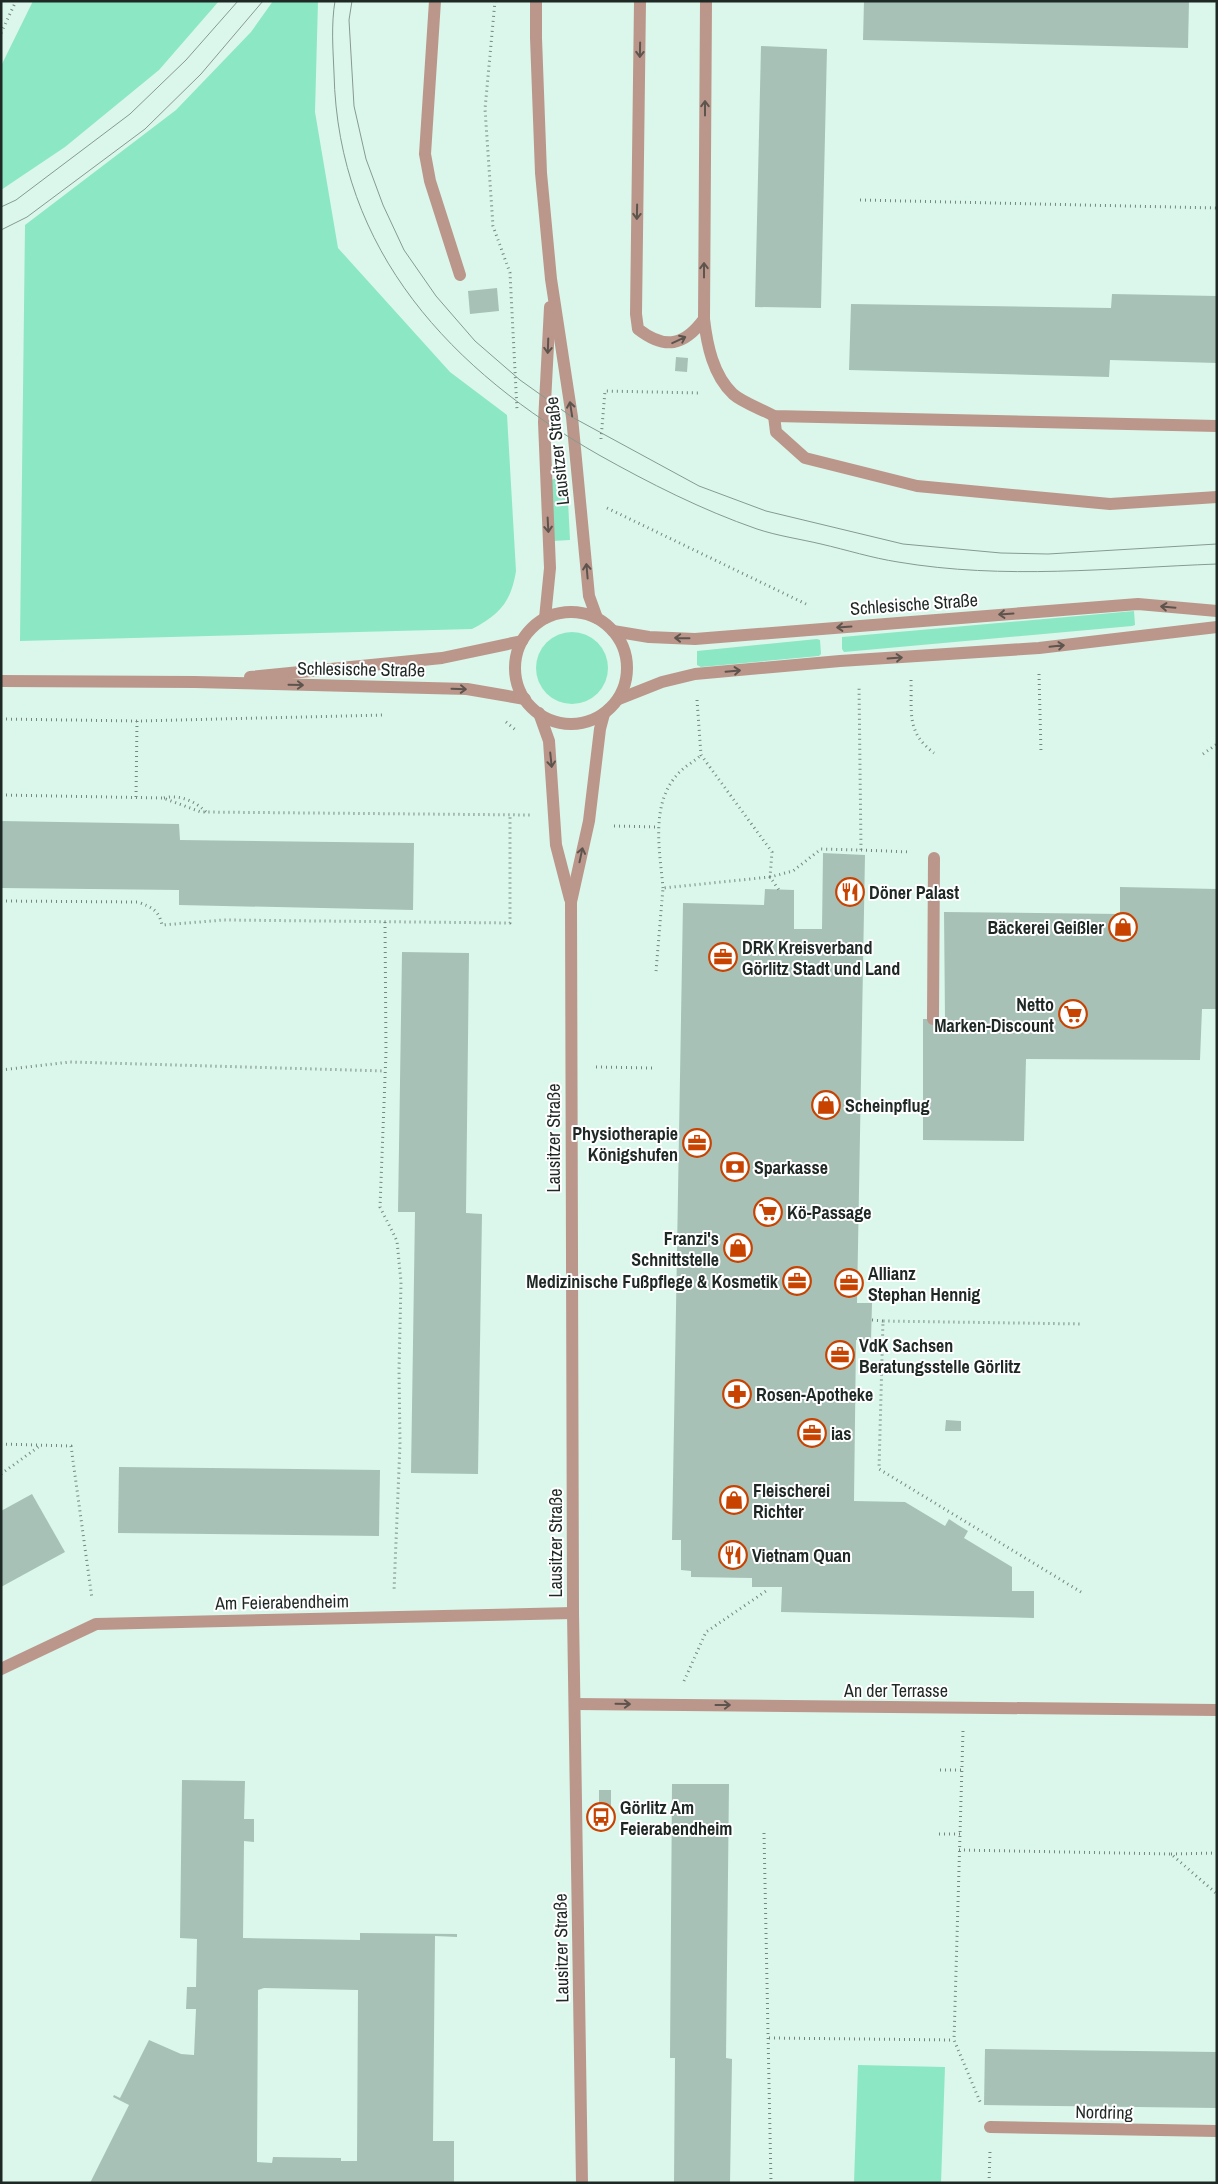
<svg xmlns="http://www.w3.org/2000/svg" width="1218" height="2184" font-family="'Archivo Narrow',sans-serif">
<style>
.green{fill:#8ce7c5}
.building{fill:#a7c1b6;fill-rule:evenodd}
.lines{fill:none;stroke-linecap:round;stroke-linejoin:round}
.path{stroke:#74867e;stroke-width:3;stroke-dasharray:1 4;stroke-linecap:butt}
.minor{stroke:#bb978b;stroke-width:12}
.tram{stroke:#869a91;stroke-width:1}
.oneway{stroke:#5d544d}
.labels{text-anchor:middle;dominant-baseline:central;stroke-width:4;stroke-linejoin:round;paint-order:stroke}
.street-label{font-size:18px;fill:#1e2824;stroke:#fff}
.poi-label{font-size:18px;font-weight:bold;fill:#1e2824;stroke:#fff;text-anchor:start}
</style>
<rect width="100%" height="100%" fill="#dbf7eb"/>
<g class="green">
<polygon points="33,1 219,1 159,70 65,147 1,190 1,66"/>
<path d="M273 1H318L315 112 338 248 450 372 507 415 516 571C511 602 500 614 472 629L20 641 25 225 176 110 251 32Z"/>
<polygon points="560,477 567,481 570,540 553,541 551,480"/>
<polygon points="1134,611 1135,625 1132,626 844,652 842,649 842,637"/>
<circle cx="572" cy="668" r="36"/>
<polygon points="817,639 820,640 821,654 819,656 701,667 697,665 697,651"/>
<polygon points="858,2065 945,2067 941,2183 854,2183"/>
</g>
<g class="building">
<polygon points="864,1 1189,1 1188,48 863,40"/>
<polygon points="761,46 827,49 821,308 755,307"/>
<polygon points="497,288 499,311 470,314 468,291"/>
<polygon points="1112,294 1217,296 1217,363 1110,360 1109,377 849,370 851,304 1111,308"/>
<polygon points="676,357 688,358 687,372 675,371"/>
<polygon points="1,821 179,824 180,840 414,843 413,910 179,905 179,890 1,888"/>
<polygon points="823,853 865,855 857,1303 872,1303 871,1341 856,1340 854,1501 905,1502 945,1526 949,1519 958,1525 968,1531 964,1538 1012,1567 1012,1591 1034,1591 1034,1618 781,1612 782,1587 752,1587 752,1578 691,1577 691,1571 681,1570 681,1540 672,1540 683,903 764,905 765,889 794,890 794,929 822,929"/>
<polygon points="1120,887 1217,889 1217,1009 1202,1009 1200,1060 1026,1059 1024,1141 923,1140 923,1019 945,1019 944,912 1120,914"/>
<polygon points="402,952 469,953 466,1213 482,1214 478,1474 411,1473 415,1212 398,1212"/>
<polygon points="946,1420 961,1421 961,1431 945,1431"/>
<polygon points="119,1467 380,1470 379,1536 118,1533"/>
<polygon points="32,1494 65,1552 1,1587 1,1511"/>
<path d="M182 1780 245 1781 244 1819H254V1842L244 1841 243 1938 360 1940V1933L457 1934V1937L435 1936 433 2141H454V2183H90L129 2105 113 2097 114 2095 120 2098 149 2040 181 2054 194 2055 196 2009H186L187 1987H196L197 1939 180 1938ZM264 1988 358 1990 357 2161H341V2158L273 2157 272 2163 257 2162 258 1990Z"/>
<polygon points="672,1784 729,1784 726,2058 732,2059 730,2183 674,2183 675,2058 670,2058"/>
<rect x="599" y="1790" width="12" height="26"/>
<polygon points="985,2049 1217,2052 1217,2108 984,2105"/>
</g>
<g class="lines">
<g class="path">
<polyline points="495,1 485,109 493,226 510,273 517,410"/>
<polyline points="1,33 16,1"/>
<polyline points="860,200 1217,208"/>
<polyline points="601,439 605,391 700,393"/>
<polyline points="607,508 806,604"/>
<polyline points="1039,674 1041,753"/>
<path d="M911 680C912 713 906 732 934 753"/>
<polyline points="697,700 701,755 772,852 770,877 793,871 821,849 861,850 859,686"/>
<polyline points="1,719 137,721 385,715"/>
<polyline points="506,722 517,731"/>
<polyline points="1203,754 1217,744"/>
<polyline points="1,795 163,798 201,812 530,815"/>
<polyline points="136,797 137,721"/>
<path d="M164 798C179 794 195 801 206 812"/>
<polyline points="614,826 658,827"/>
<polyline points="861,850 910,852"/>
<path d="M663 888C660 852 650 805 677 775 683 767 694 762 701 755"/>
<path d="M1 901 138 902C151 907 159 910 162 925L224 920 510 923V815"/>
<polyline points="385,922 386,1052 380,1207 397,1241 401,1282 399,1371 400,1444 394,1591"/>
<polyline points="656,971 663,888 770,877 779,890"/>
<polyline points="596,1067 653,1068"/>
<polyline points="1,1070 70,1062 385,1071"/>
<polyline points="872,1320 883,1321"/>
<polyline points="1,1444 71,1446 92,1599"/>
<polyline points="1,1474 41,1445"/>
<polyline points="1081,1592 879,1469 883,1321 1083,1324"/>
<polyline points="684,1681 706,1632 769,1589"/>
<polyline points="963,1731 954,2040 981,2104"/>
<polyline points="940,1770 962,1770"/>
<polyline points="764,1833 771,2183"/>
<polyline points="939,1834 960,1834"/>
<polyline points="959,1850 1171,1854 1217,1894"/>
<polyline points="1171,1854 1217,1853"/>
<polyline points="769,2038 954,2040"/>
<polyline points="989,2183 990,2151"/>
</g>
<g class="minor">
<polyline points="435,1 425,154 430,181 460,275"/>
<polyline points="536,1 536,38 541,173 551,279 572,417 589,596 597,618"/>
<path d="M640 1 636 314 638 329C665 350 684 346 704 319"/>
<path d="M706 1 704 319C707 345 713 375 733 394 743 403 762 409 774 416L1217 426"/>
<polyline points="774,416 776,432 805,458 917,486 1110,504 1217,497"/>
<circle cx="571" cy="668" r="56"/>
<polyline points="545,618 550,568 544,422 550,307"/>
<polyline points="613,631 649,637 695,639 1138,604 1217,611"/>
<polyline points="250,677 442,658 522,641"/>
<polyline points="1,681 195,682 467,689 525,699"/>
<polyline points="619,699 662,682 695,674 840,661 1039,648 1217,627"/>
<polyline points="539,713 549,741 556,845 570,899"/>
<polyline points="933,1019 934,858"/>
<polyline points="1,1669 96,1624 573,1613"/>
<polyline points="575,1704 1217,1710"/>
<polyline points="990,2127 1217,2131"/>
<polyline points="582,2183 573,1613 571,902 589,821 600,729 604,714"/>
</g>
<g class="tram">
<path d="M335 1C331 25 333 49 334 73 338 252 452 371 599 455 649 483 702 510 757 529 778 536 800 539 821 544 847 550 872 558 898 562 1004 580 1110 568 1217 564"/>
<polyline points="352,1 349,20 354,106 366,159 383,205 404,250 436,296 475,341 520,380 572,417 699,486 766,511 903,544 1001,553 1048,554 1217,544"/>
<polyline points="1,207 16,200 130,114 186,60 238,1"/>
<polyline points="1,230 27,217 145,129 201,74 263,1"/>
</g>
</g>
<defs><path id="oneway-shaft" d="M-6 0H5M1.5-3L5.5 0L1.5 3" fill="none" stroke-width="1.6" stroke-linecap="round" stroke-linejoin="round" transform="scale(1.25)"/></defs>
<g class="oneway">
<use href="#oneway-shaft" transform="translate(640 50) rotate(91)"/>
<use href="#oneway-shaft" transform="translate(705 108) rotate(-90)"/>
<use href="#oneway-shaft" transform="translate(637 212) rotate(91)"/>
<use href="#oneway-shaft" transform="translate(704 270) rotate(-90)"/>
<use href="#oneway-shaft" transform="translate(679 340) rotate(-25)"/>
<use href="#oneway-shaft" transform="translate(548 346) rotate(92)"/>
<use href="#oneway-shaft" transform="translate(571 409) rotate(-99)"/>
<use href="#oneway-shaft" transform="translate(548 525) rotate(87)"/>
<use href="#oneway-shaft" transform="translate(587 571) rotate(-95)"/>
<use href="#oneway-shaft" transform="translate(1168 607) rotate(-175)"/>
<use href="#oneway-shaft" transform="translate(1006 614) rotate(176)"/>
<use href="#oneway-shaft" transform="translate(844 627) rotate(176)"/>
<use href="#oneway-shaft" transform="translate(682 638) rotate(-179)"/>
<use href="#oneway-shaft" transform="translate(1057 646) rotate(-6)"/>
<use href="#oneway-shaft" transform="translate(895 658) rotate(-4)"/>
<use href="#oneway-shaft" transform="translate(733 671) rotate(-5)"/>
<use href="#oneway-shaft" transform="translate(296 685) rotate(1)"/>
<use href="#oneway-shaft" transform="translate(459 689) rotate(2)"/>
<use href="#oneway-shaft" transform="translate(551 760) rotate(84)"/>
<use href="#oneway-shaft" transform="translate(581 855) rotate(-78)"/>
<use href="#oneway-shaft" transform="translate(623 1704) rotate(1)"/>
<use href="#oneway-shaft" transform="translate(723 1705)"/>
</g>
<defs>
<symbol id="restaurant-ring" viewBox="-11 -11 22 22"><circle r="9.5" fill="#fff" stroke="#c84200" stroke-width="1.5"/><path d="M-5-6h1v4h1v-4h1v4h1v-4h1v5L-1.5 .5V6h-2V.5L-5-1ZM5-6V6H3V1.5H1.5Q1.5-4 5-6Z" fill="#c84200"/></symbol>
<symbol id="shop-ring" viewBox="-11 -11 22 22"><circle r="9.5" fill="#fff" stroke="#c84200" stroke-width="1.5"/><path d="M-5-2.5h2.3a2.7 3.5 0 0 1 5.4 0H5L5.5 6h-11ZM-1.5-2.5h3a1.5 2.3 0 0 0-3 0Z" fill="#c84200"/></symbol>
<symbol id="office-ring" viewBox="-11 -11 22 22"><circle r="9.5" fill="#fff" stroke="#c84200" stroke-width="1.5"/><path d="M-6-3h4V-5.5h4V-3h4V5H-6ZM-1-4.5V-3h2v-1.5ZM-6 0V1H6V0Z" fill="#c84200"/></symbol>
<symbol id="supermarket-ring" viewBox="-11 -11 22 22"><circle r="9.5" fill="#fff" stroke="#c84200" stroke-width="1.5"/><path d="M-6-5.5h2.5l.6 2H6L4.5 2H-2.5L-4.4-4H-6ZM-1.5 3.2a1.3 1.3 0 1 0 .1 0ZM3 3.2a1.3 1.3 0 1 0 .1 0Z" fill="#c84200"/></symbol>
<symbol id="bank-ring" viewBox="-11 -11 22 22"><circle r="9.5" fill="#fff" stroke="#c84200" stroke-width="1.5"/><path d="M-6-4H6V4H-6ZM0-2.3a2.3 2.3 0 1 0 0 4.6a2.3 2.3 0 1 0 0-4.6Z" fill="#c84200"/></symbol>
<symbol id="pharmacy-ring" viewBox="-11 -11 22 22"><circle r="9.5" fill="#fff" stroke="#c84200" stroke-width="1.5"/><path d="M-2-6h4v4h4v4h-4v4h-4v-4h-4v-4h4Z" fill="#c84200"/></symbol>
<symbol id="bus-ring" viewBox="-11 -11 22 22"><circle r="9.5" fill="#fff" stroke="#c84200" stroke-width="1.5"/><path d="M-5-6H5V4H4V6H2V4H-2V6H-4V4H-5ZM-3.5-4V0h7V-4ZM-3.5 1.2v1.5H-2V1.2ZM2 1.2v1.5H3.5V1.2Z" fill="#c84200"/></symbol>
</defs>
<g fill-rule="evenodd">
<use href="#restaurant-ring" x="834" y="876" width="32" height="32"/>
<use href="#shop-ring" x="1107" y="911" width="32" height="32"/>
<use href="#office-ring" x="707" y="941" width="32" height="32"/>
<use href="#supermarket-ring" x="1057" y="998" width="32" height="32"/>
<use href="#shop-ring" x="810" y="1089" width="32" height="32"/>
<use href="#office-ring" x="681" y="1127" width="32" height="32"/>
<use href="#bank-ring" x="719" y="1151" width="32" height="32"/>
<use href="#supermarket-ring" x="752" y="1196" width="32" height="32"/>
<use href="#shop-ring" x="722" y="1232" width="32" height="32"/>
<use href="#office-ring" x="781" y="1265" width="32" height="32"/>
<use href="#office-ring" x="833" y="1267" width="32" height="32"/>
<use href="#office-ring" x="824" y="1339" width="32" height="32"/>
<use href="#pharmacy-ring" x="721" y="1378" width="32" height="32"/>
<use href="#office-ring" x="796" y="1417" width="32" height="32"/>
<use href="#shop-ring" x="718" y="1484" width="32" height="32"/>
<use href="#restaurant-ring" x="717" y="1539" width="32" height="32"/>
<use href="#bus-ring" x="585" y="1801" width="32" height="32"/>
</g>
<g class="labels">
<g class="street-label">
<text transform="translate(557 451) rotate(-96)">Lausitzer Straße</text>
<text transform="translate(914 604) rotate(-4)">Schlesische Straße</text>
<text transform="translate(361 669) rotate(1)">Schlesische Straße</text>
<text transform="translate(553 1138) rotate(-90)">Lausitzer Straße</text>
<text transform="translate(555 1543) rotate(-90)">Lausitzer Straße</text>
<text transform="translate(282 1602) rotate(-1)">Am Feierabendheim</text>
<text x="896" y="1690">An der Terrasse</text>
<text transform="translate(561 1948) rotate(-91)">Lausitzer Straße</text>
<text transform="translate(1104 2112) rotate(1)">Nordring</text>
</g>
<g class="poi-label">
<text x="869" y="892">Döner Palast</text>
<text x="1104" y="927" text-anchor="end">Bäckerei Geißler</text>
<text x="742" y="947">DRK Kreisverband<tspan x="742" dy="21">Görlitz Stadt und Land</tspan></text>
<text x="1054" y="1004" text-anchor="end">Netto<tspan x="1054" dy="21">Marken-Discount</tspan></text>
<text x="845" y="1105">Scheinpflug</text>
<text x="678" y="1133" text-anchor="end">Physiotherapie<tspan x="678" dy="21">Königshufen</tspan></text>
<text x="754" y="1167">Sparkasse</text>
<text x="787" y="1212">Kö-Passage</text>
<text x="719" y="1238" text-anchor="end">Franzi's<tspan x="719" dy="21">Schnittstelle</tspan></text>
<text x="868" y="1273">Allianz<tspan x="868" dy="21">Stephan Hennig</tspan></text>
<text x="778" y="1281" text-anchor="end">Medizinische Fußpflege &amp; Kosmetik</text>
<text x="859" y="1345">VdK Sachsen<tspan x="859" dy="21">Beratungsstelle Görlitz</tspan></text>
<text x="756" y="1394">Rosen-Apotheke</text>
<text x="831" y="1433">ias</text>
<text x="753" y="1490">Fleischerei<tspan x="753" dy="21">Richter</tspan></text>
<text x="752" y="1555">Vietnam Quan</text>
<text x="620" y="1807">Görlitz Am<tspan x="620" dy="21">Feierabendheim</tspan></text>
</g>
</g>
<rect width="1218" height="2184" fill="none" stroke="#1e2824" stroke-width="5"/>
</svg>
